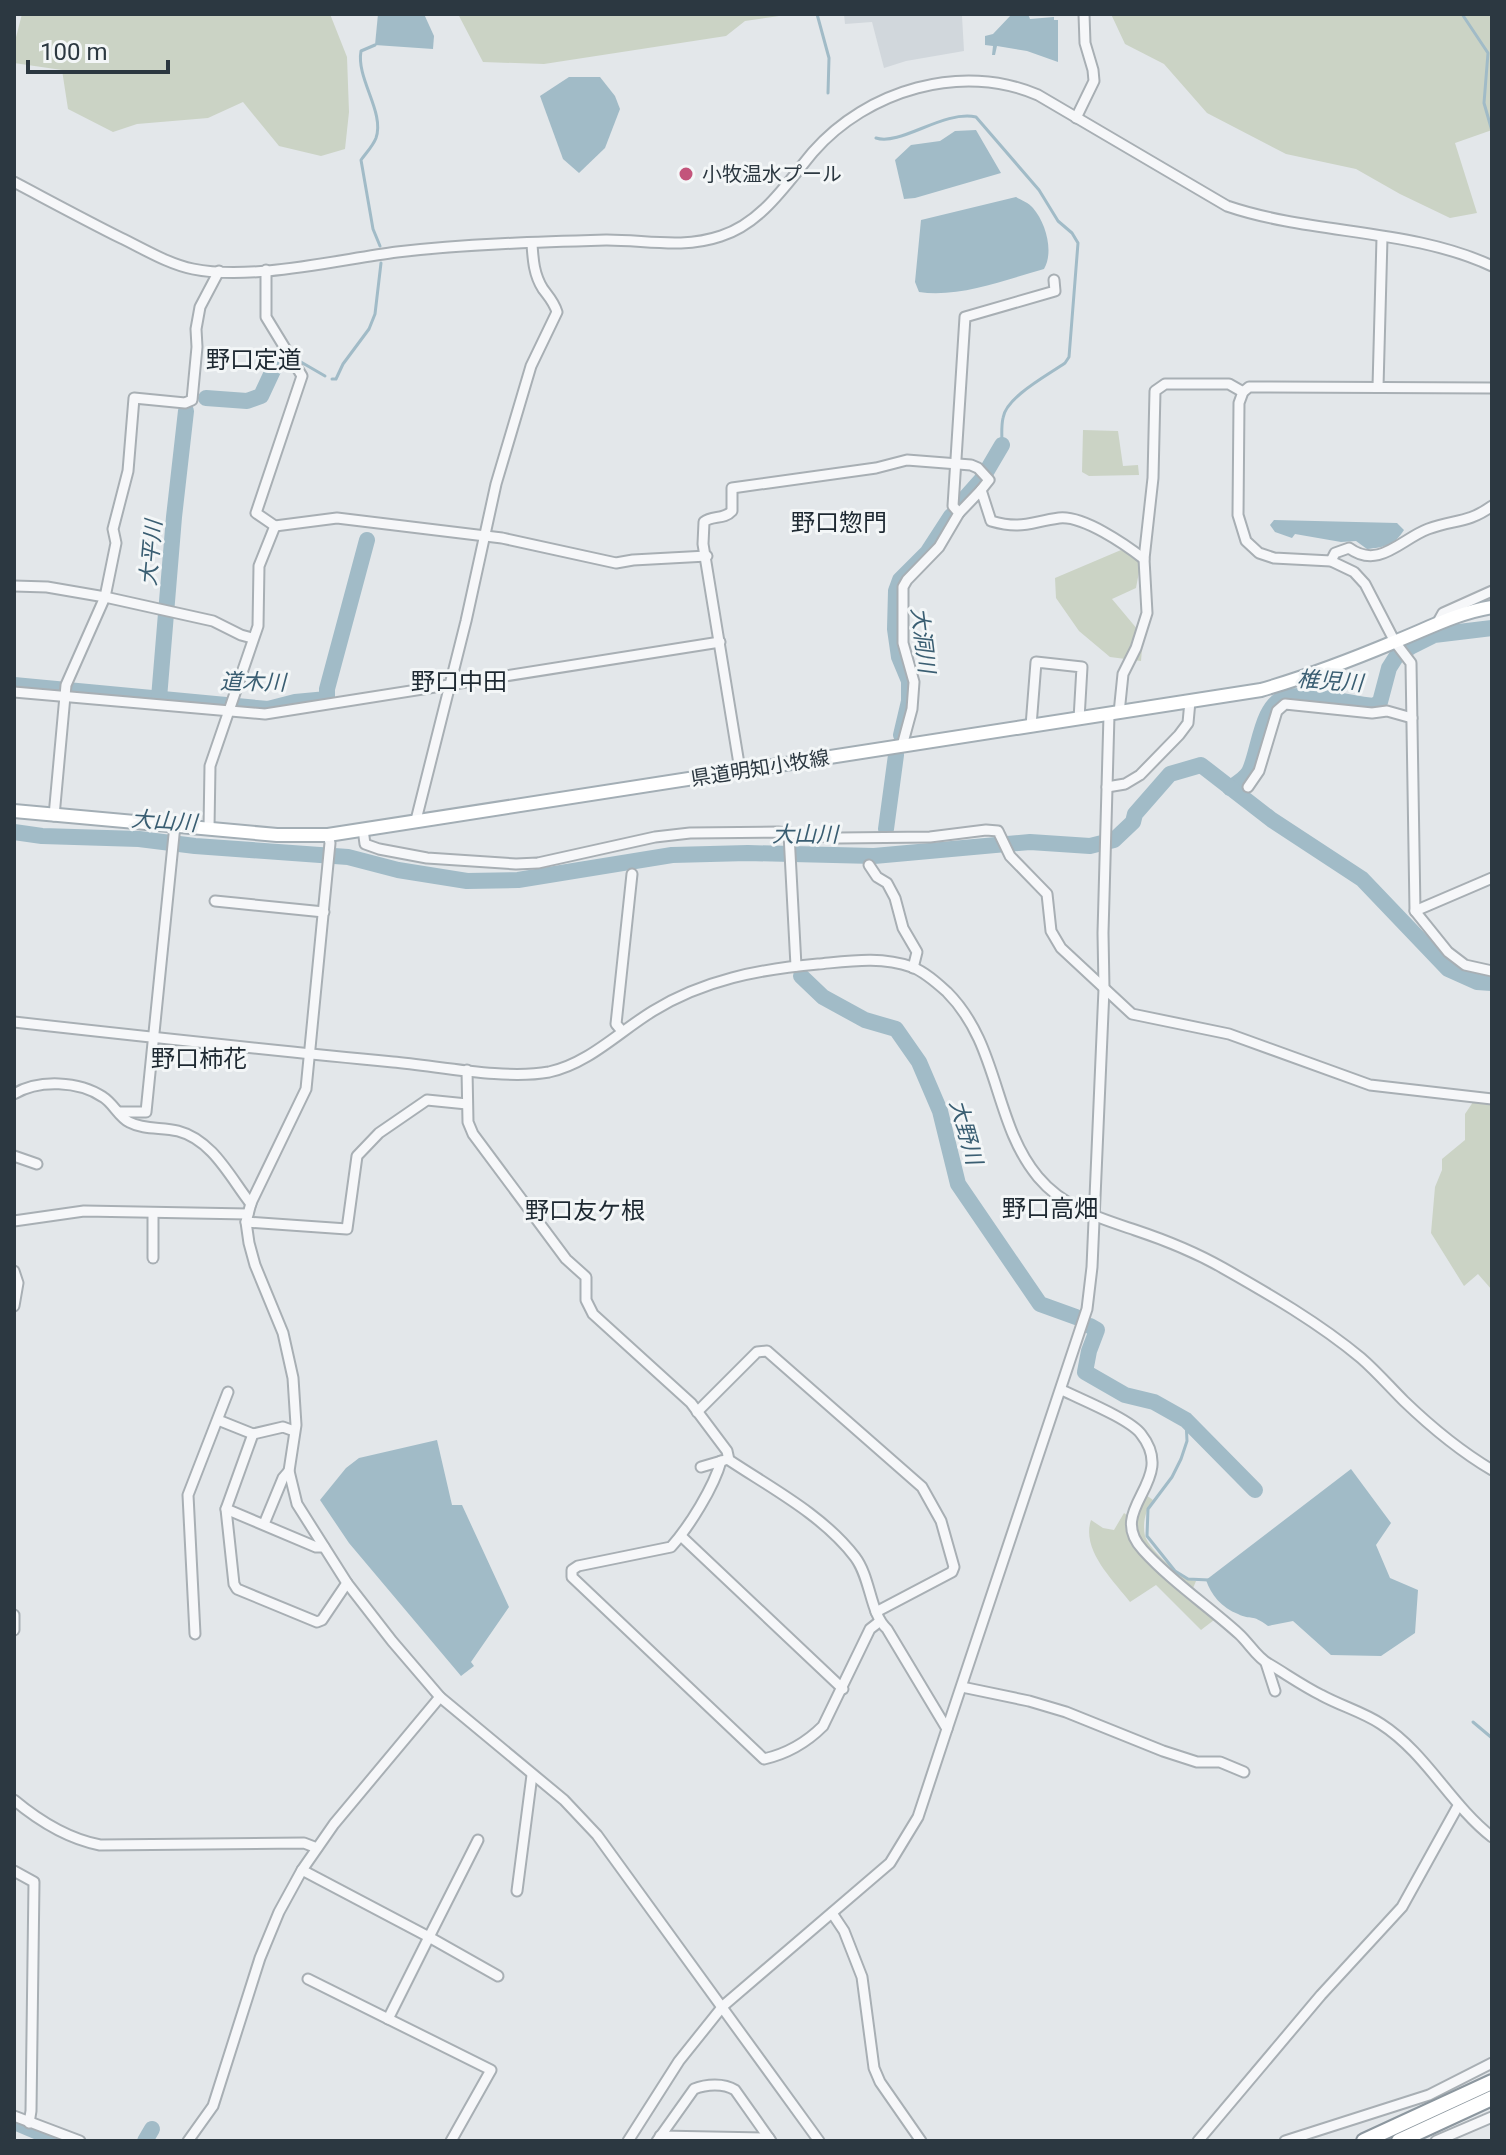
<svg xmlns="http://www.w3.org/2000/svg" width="1506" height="2155" font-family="Roboto,'Noto Sans JP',sans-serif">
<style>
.built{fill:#d1d7dc}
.green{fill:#cbd3c5}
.water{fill:#a1bbc7}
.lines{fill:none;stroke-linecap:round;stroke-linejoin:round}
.stream{stroke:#a1bbc7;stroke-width:3}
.river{stroke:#a1bbc7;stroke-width:16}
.minor-casing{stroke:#a8afb4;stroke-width:13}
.major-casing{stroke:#a3aeb5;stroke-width:16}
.highway-casing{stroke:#8c979f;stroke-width:18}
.minor{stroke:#f6f7f9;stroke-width:9}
.major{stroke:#fff;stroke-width:12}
.highway{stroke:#fff;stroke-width:14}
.poi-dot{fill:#c3547b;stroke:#f3f6f7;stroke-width:3}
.labels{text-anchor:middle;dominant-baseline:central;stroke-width:6;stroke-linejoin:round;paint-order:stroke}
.poi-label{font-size:20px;fill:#2c3841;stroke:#f3f6f7;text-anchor:start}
.street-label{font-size:20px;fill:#2c3841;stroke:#f3f6f7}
.water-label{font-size:22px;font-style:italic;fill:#3a5e72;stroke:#f3f6f7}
.quarter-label{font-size:24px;fill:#1e2932;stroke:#f3f6f7}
</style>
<rect width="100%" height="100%" fill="#e3e7ea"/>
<polygon class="built" points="844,14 983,14 962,16 964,51 906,61 884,68 872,22 845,24"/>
<g class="green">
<polygon points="22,14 330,14 347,57 349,112 345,149 321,156 279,146 243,102 208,118 137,124 113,132 68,109 62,70 14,63 14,45"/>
<polygon points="458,14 779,14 779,16 745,21 726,36 544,64 483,62"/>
<polygon points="1111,14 1492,14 1492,130 1455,143 1477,213 1450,218 1400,194 1356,169 1286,154 1207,113 1164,64 1125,44"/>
<polygon points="1083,430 1118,431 1123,466 1138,465 1139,475 1089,476 1082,472"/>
<polygon points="1121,550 1141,561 1136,588 1112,599 1143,636 1141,661 1110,657 1079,631 1056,598 1055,578"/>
<polygon points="1473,1102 1492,1103 1492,1290 1478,1274 1464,1286 1431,1233 1435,1187 1442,1170 1442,1159 1465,1140 1465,1114"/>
<path d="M1146 1495 1153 1500C1146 1509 1142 1523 1145 1536 1149 1549 1182 1580 1196 1581L1189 1598 1214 1620 1201 1630 1156 1585 1130 1602C1113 1580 1081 1550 1091 1520L1103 1528 1114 1530 1124 1513 1137 1523 1139 1506Z"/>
</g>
<g class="water">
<polygon points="378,14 424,14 434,36 433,49 375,45"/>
<polygon points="1028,14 1030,19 1054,17 1054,20 1058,20 1058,62 1027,51 997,46 995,55 992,55 993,46 985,45 985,36 993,34 1011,15"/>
<polygon points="569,77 600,77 615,96 620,109 605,148 579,173 563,159 540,96"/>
<polygon points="976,130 1001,173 915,198 904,199 895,160 911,145 940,141 955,131"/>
<path d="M1016 197C1021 200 1029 203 1033 208 1046 223 1054 252 1044 269 1005 280 959 298 919 292L915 282 921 220Z"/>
<path d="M1274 520 1397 523 1404 530C1394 546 1384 547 1367 549L1356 541 1341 542 1295 534 1292 538 1275 532 1270 525Z"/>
<polygon points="437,1440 452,1505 462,1505 509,1607 471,1662 474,1666 461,1676 349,1543 320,1500 346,1468 359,1458"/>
<path d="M1351 1469 1391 1523 1376 1545 1390 1578 1418 1590 1415 1633 1381 1656 1331 1655 1293 1621 1268 1626C1251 1613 1252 1621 1238 1614 1222 1608 1211 1595 1206 1580Z"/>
</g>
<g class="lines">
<g class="stream">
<polyline points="817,14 829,58 828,93"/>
<polyline points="1462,14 1488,53 1484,103 1492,131"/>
<path d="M375 45 361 51C356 79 385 112 376 138 373 146 366 153 361 160L373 229 380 246"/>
<path d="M876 138C901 146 943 110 976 117L1039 190 1058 221 1072 233 1078 243 1069 357 1065 363C1048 375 1006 397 1003 418 1001 427 1002 436 1002 445"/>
<polyline points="294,358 325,376"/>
<polyline points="275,366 288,359"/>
<polyline points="332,379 336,379 343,364 369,329 375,314 381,263"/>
<polyline points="1186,1420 1187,1441 1181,1459 1172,1477 1148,1509 1147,1536 1175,1571 1188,1579 1209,1580"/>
<polyline points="1473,1722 1492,1738"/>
</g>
<g class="river">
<polyline points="206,398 247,401 261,396 275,366"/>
<polyline points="958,506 982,479 1002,445"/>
<polyline points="14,685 268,709 295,702 327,699 327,689 367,540"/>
<polyline points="159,698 174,517 186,411"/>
<polyline points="901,735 909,701 909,681 899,657 895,629 896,591 900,580 927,553 951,516"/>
<path d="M1230 788C1236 784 1245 779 1249 772 1259 753 1261 702 1287 697 1314 693 1347 703 1374 706L1380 702 1389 668 1396 657 1412 646 1434 635 1492 628"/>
<polyline points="886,829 896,755"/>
<polyline points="14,832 42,836 139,839 195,846 348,857 398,870 467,881 518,880 672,855 748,853 874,856 1030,842 1090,846 1114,840 1133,822 1135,814 1170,774 1201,765 1272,820 1362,879 1448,969 1477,982 1492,983"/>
<polyline points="801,976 823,997 865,1020 896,1029 919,1062 940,1111 958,1184 1040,1304 1076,1317"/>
<polyline points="1090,1326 1097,1330 1089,1351 1085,1372 1125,1395 1154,1402 1186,1420 1255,1490"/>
<polyline points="14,2122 59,2141"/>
<polyline points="145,2141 152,2129"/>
</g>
<defs>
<g id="minor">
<polyline points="1076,118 1094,81 1093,70 1085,43 1084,14"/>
<path d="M14 182C50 201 85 220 121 238 144 249 168 264 193 269 251 281 336 260 397 252 466 244 537 242 607 240 646 240 683 249 721 236 762 223 787 183 813 152 867 90 962 62 1038 95L1227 206C1312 235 1411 228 1492 266"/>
<polyline points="266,270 266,317 302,376 256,513 275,526 337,518 502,538 616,563 633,560 707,556"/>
<polyline points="1378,387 1382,238"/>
<polyline points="1492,388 1249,387 1243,392 1239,403 1238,515 1246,541 1259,553 1274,558 1331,561 1354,572 1365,584 1395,642 1411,663 1415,911 1448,952 1465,965 1492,971"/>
<path d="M959 513 981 490 991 521C1022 530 1030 522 1059 518 1083 515 1126 545 1144 559"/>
<path d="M1331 561 1335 553 1349 548C1379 570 1401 539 1428 529 1454 519 1467 524 1492 506"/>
<polyline points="14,586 47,587 105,597 213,621 241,635 252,638"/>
<polyline points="1438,622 1443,613 1492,591"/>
<polyline points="14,692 265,714 720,642"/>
<polyline points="1119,713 1123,674 1136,648 1147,613 1144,559 1153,478 1155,391 1165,384 1229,384 1243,392"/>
<polyline points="1031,726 1036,662 1082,667 1079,719"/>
<polyline points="902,746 912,709 914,682 903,643 903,587 907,580 939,547 959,513 953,506 965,317 1055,291 1054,280"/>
<path d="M740 770 703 544 704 522C712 515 724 520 732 511V488L876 468 907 460 971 465 978 468 989 480 981 490"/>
<polyline points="1107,787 1125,784 1140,775 1179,735 1188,723 1190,701"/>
<polyline points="1248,787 1259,771 1277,711 1285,704 1372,713 1387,711 1412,718"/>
<polyline points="54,816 66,685 105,597 116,543 113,529 128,471 134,398 185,403 192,400 197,347 196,329 200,307 219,271"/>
<path d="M416 820 466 621 496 484 531 366 557 312C554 302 549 297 543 289 534 275 533 260 532 244"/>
<polyline points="209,828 210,766 258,626 259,566 275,526"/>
<polyline points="363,829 365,844 379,849 427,858 516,864 538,863 655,837 690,833 778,832 839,838 930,837 986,830 998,831 1010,856 1047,894 1051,931 1061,948 1132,1014 1229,1034 1370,1085 1492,1099"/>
<polyline points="789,834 796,966"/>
<polyline points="328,835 330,843 306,1089 251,1203 246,1222 249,1243 255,1265 283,1333 293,1378 296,1425 289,1471 297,1504 347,1583 392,1641 440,1697 564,1800 597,1835 819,2141"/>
<polyline points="869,865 877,877 887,883 895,898 903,928 917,952 913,968"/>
<polyline points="215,901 324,912"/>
<polyline points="1415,911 1492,878"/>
<path d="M14 1022C140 1036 267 1050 393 1062 439 1066 504 1080 549 1072 588 1064 620 1031 653 1011 703 980 760 969 818 964 850 961 881 956 912 967 925 972 937 983 947 992 1000 1045 993 1123 1038 1177 1064 1208 1099 1218 1135 1230 1165 1240 1195 1252 1223 1268 1269 1294 1319 1323 1361 1358 1376 1371 1389 1386 1404 1401 1430 1426 1460 1451 1492 1470"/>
<polyline points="622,1031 616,1024 632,874"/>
<path d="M467 1070 468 1122 473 1134 566 1259 586 1277V1300L593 1314 691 1403 727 1451 729 1460C771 1488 823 1515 855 1557 871 1578 870 1614 887 1629L947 1729"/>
<path d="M14 1094C39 1079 79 1081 103 1097 113 1103 119 1117 129 1122 144 1130 162 1127 178 1131 213 1140 231 1179 251 1204"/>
<polyline points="119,1112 146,1112 175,825"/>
<polyline points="14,1156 37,1164"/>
<polyline points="153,1213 153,1258"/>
<polyline points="14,1221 84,1211 248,1214"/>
<polyline points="246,1222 347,1229 357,1156 379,1133 427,1100 467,1104"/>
<polyline points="14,1271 18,1283 14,1306"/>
<path d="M1062 1390C1080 1399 1130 1419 1141 1434 1179 1482 1104 1508 1143 1550 1172 1582 1207 1605 1239 1634 1249 1643 1257 1658 1269 1664 1286 1674 1303 1686 1321 1695 1341 1706 1363 1712 1381 1724 1426 1753 1450 1804 1492 1837"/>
<polyline points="697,1412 757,1352 767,1351 922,1487 941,1521 954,1567 952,1572 876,1612"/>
<polyline points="218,1420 253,1434"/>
<polyline points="294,1431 283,1427 253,1434 226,1509 234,1584 237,1589 317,1622 322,1620 347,1583"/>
<path d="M721 1461C714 1487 689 1527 671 1547L578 1566 572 1570V1577L764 1759C786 1754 806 1743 823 1726L870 1629 879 1622"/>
<polyline points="701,1467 725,1460"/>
<polyline points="226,1509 316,1547 324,1547"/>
<polyline points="264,1524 283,1478 289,1471"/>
<polyline points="681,1536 843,1689"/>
<polyline points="14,1615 14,1630"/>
<polyline points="195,1634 188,1495 228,1392"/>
<polyline points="1266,1663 1275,1691"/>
<polyline points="962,1687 1029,1701 1066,1712 1163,1751 1197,1762 1220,1762 1244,1772"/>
<path d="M14 1800C38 1820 69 1839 100 1845L304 1843 317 1848"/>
<polyline points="302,1870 429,1937 478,1840"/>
<polyline points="14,1871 34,1882 31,2111 29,2123"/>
<polyline points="517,1891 532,1775"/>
<polyline points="832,1913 844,1931 862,1977 874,2068 880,2082 921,2141"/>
<polyline points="308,1979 491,2070 451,2141"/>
<polyline points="388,2019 429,1937 498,1976"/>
<polyline points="14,2116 80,2141"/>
<polyline points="660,2136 769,2138"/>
<polyline points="188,2141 213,2106 260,1958 279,1912 302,1870 334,1824 440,1697"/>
<polyline points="628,2141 679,2061 723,2006 890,1863 918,1817 947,1729 1087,1309 1092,1267 1104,989 1103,933 1109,715"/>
<path d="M657 2141 694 2089C706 2084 724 2083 735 2090L771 2141"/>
<polyline points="1198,2141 1321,1995 1402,1907 1458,1806"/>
<polyline points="1285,2141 1429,2095 1492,2063"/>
<polyline points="1436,2141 1492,2117"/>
</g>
<path id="major" d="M14 811 277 835H328L1261 690C1306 677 1351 660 1394 642 1427 629 1456 613 1492 607"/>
<g id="highway">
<polyline points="1364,2141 1492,2082"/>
<polyline points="1399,2141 1492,2098"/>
</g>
</defs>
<use href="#minor" class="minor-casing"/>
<use href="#major" class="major-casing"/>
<use href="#highway" class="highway-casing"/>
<use href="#minor" class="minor"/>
<use href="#major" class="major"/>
<use href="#highway" class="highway"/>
</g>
<circle class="poi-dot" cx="686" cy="174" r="8"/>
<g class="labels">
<g class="poi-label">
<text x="702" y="174">小牧温水プール</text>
</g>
<g class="street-label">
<text transform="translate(760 768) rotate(-9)">県道明知小牧線</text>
</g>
<g class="water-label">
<text transform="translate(151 553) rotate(-85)">大平川</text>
<text transform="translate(923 640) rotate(83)">大洞川</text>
<text transform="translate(1330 681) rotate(4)">椎児川</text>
<text transform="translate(253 682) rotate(1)">道木川</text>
<text transform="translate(164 821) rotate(4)">大山川</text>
<text x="805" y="834">大山川</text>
<text transform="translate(966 1132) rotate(74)">大野川</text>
</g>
<g class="quarter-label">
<text x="254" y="360">野口定道</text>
<text x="839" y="523">野口惣門</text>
<text x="459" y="682">野口中田</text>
<text x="199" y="1059">野口柿花</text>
<text x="1050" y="1209">野口高畑</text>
<text x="585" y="1211">野口友ケ根</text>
</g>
</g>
<rect width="1506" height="2155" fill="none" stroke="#2c3841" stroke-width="32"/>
<path d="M28 60v12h140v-12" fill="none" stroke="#2c3841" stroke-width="4"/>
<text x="40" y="60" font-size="24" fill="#2c3841" stroke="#f3f6f7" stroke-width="6" paint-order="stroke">100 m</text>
</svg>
